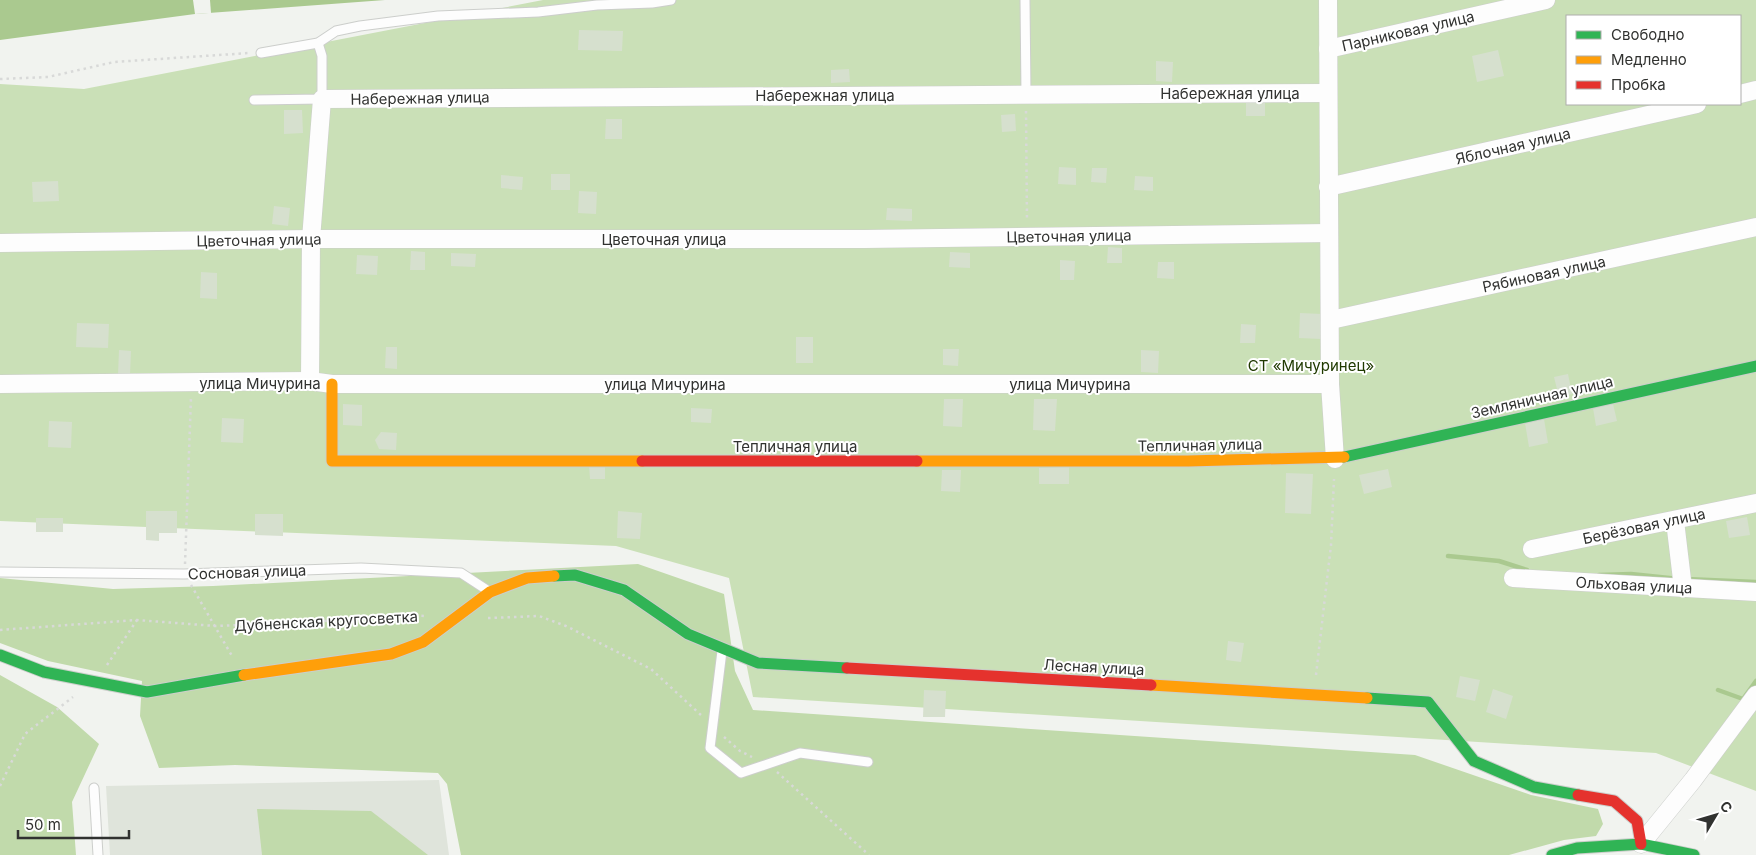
<svg xmlns="http://www.w3.org/2000/svg" width="1756" height="855" font-family="Inter,sans-serif">
<style>
.built{fill:#dfe4db}
.green{fill:#cae0b7;fill-rule:evenodd}
.forest{fill:#c1daab}
.water{fill:#aac98f}
.pier{fill:#f1f3ef}
.lines{fill:none;stroke-linecap:round;stroke-linejoin:round}
.stream{stroke:#aac98f;stroke-width:4.5}
.building{fill:#d6e0ce}
.lane-casing{stroke:#cccecb;stroke-width:11}
.street-casing{stroke:#cccecb;stroke-width:19}
.fast-casing{stroke:#cccecb;stroke-width:13}
.slow-casing{stroke:#cccecb;stroke-width:13}
.jam-casing{stroke:#cccecb;stroke-width:13}
.path{stroke:#d8d9d8;stroke-width:2.5;stroke-dasharray:2.5 4;stroke-linecap:butt}
.lane{stroke:#fdfdfd;stroke-width:9}
.street{stroke:#fdfdfd;stroke-width:18}
.fast{stroke:#30b455;stroke-width:11}
.slow{stroke:#ff9f0a;stroke-width:11}
.jam{stroke:#e5322d;stroke-width:11}
.labels{text-anchor:middle;dominant-baseline:central;stroke-width:4;stroke-linejoin:round;paint-order:stroke}
.street-label{font-size:15px;fill:#313230;stroke:#fff}
.park-label{font-size:15px;fill:#203a00;stroke:#fff}
</style>
<rect width="100%" height="100%" fill="#f1f3ef"/>
<polygon class="built" points="439,780 449,855 110,855 106,786"/>
<path class="green" d="M543 0H1756V791L1656 753 753 697 729 578 616 546 0 521V84L84 89ZM1567 16H1740V104H1567Z"/>
<g class="forest">
<polygon points="638,564 724,594 735,671 753,710 1415,755 1531,795 1598,809 1603,824 1596,836 1564,840 1509,855 461,855 447,784 438,773 235,765 159,768 140,716 142,681 48,661 0,643 0,578 113,589 213,586"/>
<polygon points="0,675 57,707 99,744 72,802 76,855 0,855"/>
<polygon points="257,809 371,811 428,855 262,855"/>
</g>
<polygon class="water" points="0,0 385,0 195,14 0,40"/>
<polygon class="pier" points="193,0 210,0 211,13 195,14"/>
<g class="lines">
<g class="stream">
<polyline points="1448,556 1499,561 1527,570"/>
<polyline points="1599,575 1631,574 1679,579"/>
<polyline points="1686,579 1756,582"/>
<polyline points="1718,690 1743,699 1756,681"/>
</g>
</g>
<g class="building">
<polygon points="579,30 623,31 622,51 578,50"/>
<polygon points="1498,50 1504,76 1477,82 1472,56"/>
<polygon points="1156,61 1173,62 1172,82 1156,81"/>
<polygon points="849,69 850,82 831,83 831,70"/>
<rect x="1246" y="99" width="19" height="17"/>
<polygon points="284,110 302,110 303,133 284,134"/>
<polygon points="1015,114 1016,131 1002,132 1001,115"/>
<polygon points="606,119 622,119 622,139 605,139"/>
<polygon points="1059,167 1076,168 1076,185 1058,184"/>
<polygon points="1092,168 1107,168 1106,183 1091,182"/>
<rect x="551" y="174" width="19" height="16"/>
<polygon points="501,175 523,177 522,190 501,188"/>
<polygon points="1135,176 1153,177 1153,191 1134,190"/>
<polygon points="58,181 59,201 33,202 32,182"/>
<polygon points="579,191 597,192 596,214 578,213"/>
<polygon points="274,206 290,208 288,226 272,224"/>
<polygon points="887,208 912,209 912,221 886,220"/>
<polygon points="1108,247 1122,248 1122,263 1107,263"/>
<polygon points="411,251 425,252 425,270 410,270"/>
<polygon points="950,252 970,253 970,268 949,267"/>
<polygon points="451,253 476,254 475,267 451,266"/>
<polygon points="357,255 378,256 377,275 356,274"/>
<polygon points="1060,260 1075,261 1074,280 1060,280"/>
<polygon points="1158,262 1174,262 1174,279 1157,278"/>
<polygon points="201,272 217,273 217,299 200,298"/>
<polygon points="1300,313 1322,314 1321,339 1299,338"/>
<polygon points="77,323 109,324 108,348 76,347"/>
<polygon points="1241,324 1256,325 1255,343 1240,343"/>
<rect x="796" y="337" width="17" height="26"/>
<polygon points="386,347 397,347 397,369 385,368"/>
<polygon points="943,349 959,349 958,366 943,365"/>
<polygon points="119,350 131,351 130,375 118,375"/>
<polygon points="1141,350 1159,351 1158,373 1141,372"/>
<polygon points="1568,374 1572,394 1559,397 1554,377"/>
<polygon points="944,399 963,399 962,427 943,426"/>
<polygon points="1034,399 1057,399 1055,431 1033,430"/>
<polygon points="343,404 362,405 362,426 343,425"/>
<polygon points="1613,404 1617,421 1596,426 1593,408"/>
<polygon points="691,408 712,409 711,423 691,422"/>
<polygon points="222,418 244,419 243,443 221,442"/>
<polygon points="1544,419 1548,443 1529,447 1525,423"/>
<polygon points="49,421 72,422 71,448 48,447"/>
<polygon points="381,432 397,433 396,450 379,449 375,440"/>
<polygon points="589,465 605,465 605,479 590,479"/>
<polygon points="1069,467 1069,484 1039,484 1039,468"/>
<polygon points="1388,469 1392,487 1364,494 1359,475"/>
<polygon points="942,470 961,470 960,492 941,491"/>
<polygon points="1286,473 1313,474 1311,514 1285,513"/>
<polygon points="146,511 177,511 177,533 159,533 159,541 146,540"/>
<polygon points="618,511 642,513 640,539 617,538"/>
<polygon points="255,514 283,514 283,536 255,535"/>
<polygon points="1747,517 1750,535 1729,538 1726,521"/>
<rect x="36" y="518" width="27" height="14"/>
<polygon points="1228,641 1244,643 1241,662 1226,660"/>
<polygon points="1460,676 1480,680 1475,701 1456,697"/>
<polygon points="1493,689 1513,696 1506,719 1486,712"/>
<polygon points="924,690 946,691 945,717 923,717"/>
</g>
<g class="lines">
<defs>
<g id="lane">
<polyline points="1025,0 1026,94"/>
<polyline points="261,53 318,43 336,31 360,26 438,16 538,12 597,5 652,3 671,0"/>
<polyline points="254,100 322,99 322,56 318,43"/>
<polyline points="0,572 184,574 361,568 461,573 487,590"/>
<polyline points="722,651 710,748 741,773 800,753 868,762"/>
<polyline points="94,788 98,855"/>
</g>
<g id="street">
<polyline points="1328,0 1330,384 1335,459"/>
<polyline points="1328,49 1546,0"/>
<polyline points="1740,94 1756,90"/>
<polyline points="1328,187 1697,104"/>
<polyline points="0,243 311,239 864,239 1329,233"/>
<polyline points="1331,320 1756,227"/>
<polyline points="310,381 311,239 322,99 1328,93"/>
<polyline points="0,384 310,381 332,384 1330,384"/>
<polyline points="1675,521 1683,588"/>
<polyline points="1532,549 1756,503"/>
<polyline points="1513,578 1756,592"/>
<polyline points="1641,844 1693,780 1756,695"/>
</g>
<g id="fast">
<polyline points="1344,457 1756,366"/>
<polyline points="554,576 575,575 624,590 688,634 758,663 847,668"/>
<polyline points="0,655 44,672 147,692 244,675"/>
<polyline points="1367,698 1428,702 1474,761 1534,787 1578,795"/>
<polyline points="1552,855 1577,848 1641,844 1694,855"/>
</g>
<g id="slow">
<polyline points="332,384 332,461 642,461"/>
<polyline points="917,461 1188,461 1344,457"/>
<polyline points="244,675 391,654 423,642 490,592 527,578 554,576"/>
<polyline points="1151,685 1367,698"/>
</g>
<g id="jam">
<polyline points="642,461 917,461"/>
<polyline points="847,668 1151,685"/>
<polyline points="1578,795 1614,801 1637,821 1641,844"/>
</g>
</defs>
<use href="#lane" class="lane-casing"/>
<use href="#street" class="street-casing"/>
<use href="#fast" class="fast-casing"/>
<use href="#slow" class="slow-casing"/>
<use href="#jam" class="jam-casing"/>
<g class="path">
<polyline points="0,79 48,77 114,62 249,53"/>
<polyline points="1026,111 1027,220"/>
<polyline points="185,564 191,397"/>
<polyline points="191,585 232,656"/>
<polyline points="488,618 539,616 566,626 651,669 702,716"/>
<polyline points="0,630 137,620 215,626 314,622 396,614 425,616"/>
<polyline points="107,665 137,620"/>
<polyline points="1316,675 1331,545 1334,479"/>
<polyline points="724,737 740,751 752,757"/>
<polyline points="777,772 869,855"/>
<polyline points="0,786 25,734 73,697"/>
</g>
<use href="#lane" class="lane"/>
<use href="#street" class="street"/>
<use href="#fast" class="fast"/>
<use href="#slow" class="slow"/>
<use href="#jam" class="jam"/>
</g>
<g class="labels">
<g class="street-label">
<text transform="translate(1408 31) rotate(-13)">Парниковая улица</text>
<text x="1230" y="93">Набережная улица</text>
<text x="825" y="95">Набережная улица</text>
<text transform="translate(420 98) rotate(-1)">Набережная улица</text>
<text transform="translate(1513 146) rotate(-13)">Яблочная улица</text>
<text transform="translate(1069 236) rotate(-1)">Цветочная улица</text>
<text x="664" y="239">Цветочная улица</text>
<text transform="translate(259 240) rotate(-1)">Цветочная улица</text>
<text transform="translate(1544 274) rotate(-12)">Рябиновая улица</text>
<text x="260" y="383">улица Мичурина</text>
<text x="665" y="384">улица Мичурина</text>
<text x="1070" y="384">улица Мичурина</text>
<text transform="translate(1542 397) rotate(-13)">Земляничная улица</text>
<text transform="translate(1200 445) rotate(-1)">Тепличная улица</text>
<text x="795" y="446">Тепличная улица</text>
<text transform="translate(1644 526) rotate(-12)">Берёзовая улица</text>
<text transform="translate(247 572) rotate(-2)">Сосновая улица</text>
<text transform="translate(1634 585) rotate(3)">Ольховая улица</text>
<text transform="translate(326 621) rotate(-3)">Дубненская кругосветка</text>
<text transform="translate(1094 667) rotate(3)">Лесная улица</text>
</g>
<g class="park-label">
<text x="1311" y="365">СТ «Мичуринец»</text>
</g>
</g>
<rect x="1566" y="15" width="175" height="90" fill="#ffffff" stroke="#adadac"/>
<rect x="1576" y="31" width="25" height="8" fill="#30b455" stroke="#adadac"/>
<text x="1611" y="40" font-size="15" fill="#313230">Свободно</text>
<rect x="1576" y="56" width="25" height="8" fill="#ff9f0a" stroke="#adadac"/>
<text x="1611" y="65" font-size="15" fill="#313230">Медленно</text>
<rect x="1576" y="81" width="25" height="8" fill="#e5322d" stroke="#adadac"/>
<text x="1611" y="90" font-size="15" fill="#313230">Пробка</text>
<g transform="translate(1716 815) rotate(52)" stroke="#ffffff" stroke-width="4" paint-order="stroke">
<path d="M0-4L9 19L0 12L-9 19Z" fill="#313230"/>
<text y="-8" font-size="14" font-weight="bold" text-anchor="middle" fill="#313230">С</text>
</g>
<path d="M18 830v8h111v-8" fill="none" stroke="#313230" stroke-width="2.5"/>
<text x="25" y="830" font-size="15" fill="#313230" stroke="#ffffff" stroke-width="4" paint-order="stroke">50 m</text>
</svg>
